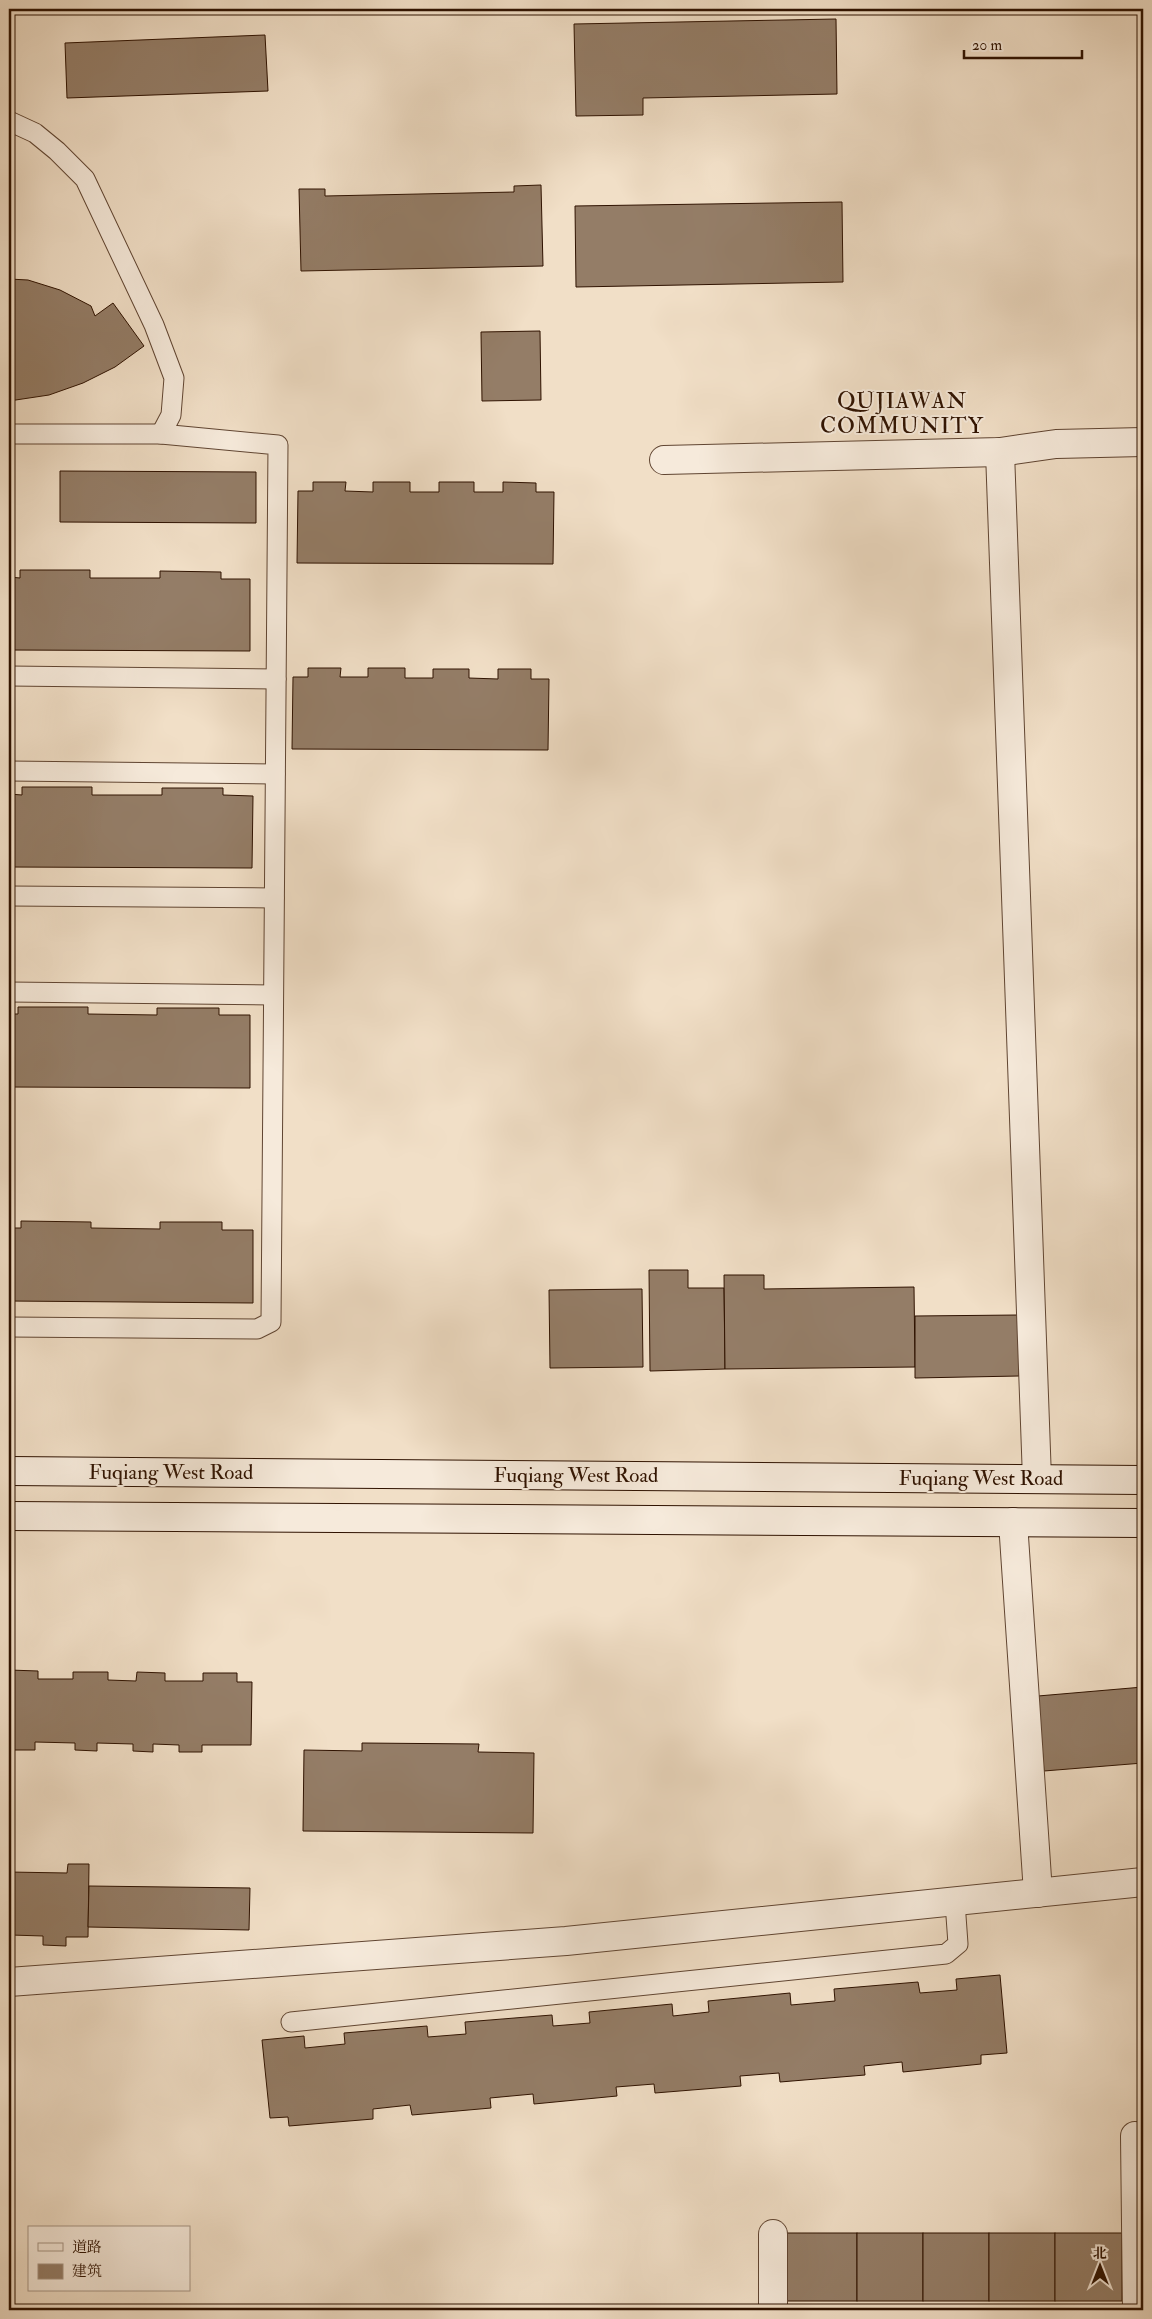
<svg xmlns="http://www.w3.org/2000/svg" width="1152" height="2319" font-family="'IM FELL Double Pica','Noto Serif SC',serif">
<style>
.building{fill:#947d67;stroke:#2f1200}
.lines{fill:none;stroke-linecap:round;stroke-linejoin:round}
.service-casing{stroke:#604532;stroke-width:21}
.minor-casing{stroke:#604532;stroke-width:30}
.secondary-casing{stroke:#2f1200;stroke-width:30}
.service{stroke:#f6eadb;stroke-width:19}
.minor{stroke:#f6eadb;stroke-width:28}
.secondary{stroke:#f6eadb;stroke-width:28}
.labels{text-anchor:middle;dominant-baseline:central;stroke-width:4;stroke-linejoin:round;paint-order:stroke}
.street-label{font-size:21px;fill:#2f1200;stroke:#f6eadb}
.neighbourhood-label{font-size:22px;letter-spacing:1px;fill:#2f1200;stroke:#f6eadb}
</style>
<rect width="100%" height="100%" fill="#f1dfc7"/>
<filter id="stains"><feTurbulence type="fractalNoise" baseFrequency=".004" numOctaves="4"/><feColorMatrix values="0 0 0 0 .2 0 0 0 0 .09 0 0 0 0 .02 0 0 0 .5 -.17"/></filter>
<radialGradient id="worn" r=".72"><stop offset=".6" stop-color="#630" stop-opacity="0"/><stop offset="1" stop-color="#630" stop-opacity=".3"/></radialGradient>
<g class="building">
<polygon points="836,19 837,94 643,98 643,115 576,116 574,24"/>
<polygon points="265,35 268,91 67,98 65,43"/>
<polygon points="541,185 543,266 301,271 299,189 325,189 325,196 514,192 514,186"/>
<polygon points="842,202 843,282 576,287 575,206"/>
<polygon points="9,279 28,280 60,290 91,306 95,316 113,303 144,346 115,367 83,383 49,395 9,401"/>
<polygon points="540,331 541,400 482,401 481,332"/>
<polygon points="60,471 256,472 256,523 60,522"/>
<polygon points="313,482 346,482 345,491 373,492 373,482 410,482 410,492 439,492 439,482 474,482 474,492 503,492 503,482 536,483 536,492 554,492 553,564 297,563 298,491 313,491"/>
<polygon points="20,570 90,570 90,578 160,578 160,571 221,572 221,579 250,579 250,651 9,650 9,577 20,578"/>
<polygon points="308,668 341,668 340,677 368,677 368,668 405,668 405,678 433,678 433,669 469,669 469,678 498,679 498,669 531,669 531,679 549,679 548,750 292,749 293,677 308,677"/>
<polygon points="22,787 92,787 92,795 162,795 162,788 223,788 223,795 253,796 252,868 9,867 9,794 22,795"/>
<polygon points="18,1007 88,1007 88,1014 157,1015 157,1008 219,1008 219,1015 250,1015 250,1088 9,1087 9,1014 18,1014"/>
<polygon points="21,1221 91,1222 91,1228 160,1229 160,1222 222,1222 222,1230 253,1230 253,1303 9,1301 9,1228 21,1228"/>
<polygon points="649,1270 688,1270 688,1288 724,1288 725,1369 650,1371"/>
<polygon points="724,1275 764,1275 764,1289 914,1287 915,1367 725,1369"/>
<polygon points="642,1289 643,1367 550,1368 549,1290"/>
<polygon points="1018,1315 1019,1376 915,1378 915,1316"/>
<polygon points="9,1670 38,1671 38,1679 73,1679 73,1672 108,1672 108,1680 136,1681 137,1672 165,1673 165,1681 203,1681 203,1673 237,1673 237,1682 252,1682 251,1745 202,1745 202,1752 179,1752 179,1745 153,1744 153,1752 133,1751 133,1744 97,1743 97,1751 75,1750 75,1743 35,1742 35,1750 9,1750"/>
<polygon points="1143,1687 1143,1763 1044,1771 1038,1696"/>
<polygon points="362,1743 479,1744 478,1752 534,1753 533,1833 303,1831 304,1750 362,1751"/>
<polygon points="68,1864 89,1864 88,1937 66,1937 66,1946 43,1945 43,1936 11,1935 11,1945 9,1945 9,1872 67,1873"/>
<polygon points="89,1886 250,1888 249,1930 88,1927"/>
<polygon points="1000,1975 1007,2053 981,2055 981,2064 903,2072 902,2062 864,2066 865,2075 780,2082 779,2073 740,2076 741,2086 655,2093 654,2084 616,2087 617,2096 534,2104 533,2094 490,2098 491,2108 412,2115 410,2105 373,2109 373,2119 289,2126 288,2117 270,2118 262,2040 304,2036 305,2048 345,2044 344,2033 427,2026 428,2037 466,2034 465,2022 552,2015 553,2026 590,2023 589,2012 672,2004 673,2016 709,2012 708,2001 790,1993 791,2005 835,2001 834,1989 918,1982 920,1993 957,1990 956,1979"/>
<rect x="786" y="2233" width="71" height="68"/>
<rect x="857" y="2233" width="66" height="68"/>
<rect x="923" y="2233" width="66" height="68"/>
<rect x="989" y="2233" width="66" height="68"/>
<rect x="1055" y="2233" width="67" height="68"/>
</g>
<g class="lines">
<defs>
<g id="service">
<polyline points="9,121 35,133 57,151 85,179 154,325 174,378 171,415 161,434"/>
<polyline points="9,434 161,434 278,445 271,1322 257,1329 9,1327"/>
<polyline points="9,676 276,679"/>
<polyline points="9,771 275,774"/>
<polyline points="9,896 274,898"/>
<polyline points="9,992 273,995"/>
<polyline points="291,2022 946,1954 958,1944 955,1902"/>
</g>
<g id="minor">
<polyline points="1000,452 1037,1479"/>
<polyline points="664,460 1000,452 1056,444 1143,442"/>
<polyline points="1013,1522 1038,1893"/>
<polyline points="9,1982 566,1941 1143,1882"/>
<polyline points="1135,2136 1137,2310"/>
<polyline points="773,2310 773,2234"/>
</g>
<g id="secondary">
<polyline points="9,1471 1143,1480"/>
<polyline points="9,1516 1143,1523"/>
</g>
</defs>
<use href="#service" class="service-casing"/>
<use href="#minor" class="minor-casing"/>
<use href="#secondary" class="secondary-casing"/>
<use href="#service" class="service"/>
<use href="#minor" class="minor"/>
<use href="#secondary" class="secondary"/>
</g>
<g class="labels">
<g class="street-label">
<text x="171" y="1472">Fuqiang West Road</text>
<text x="576" y="1475">Fuqiang West Road</text>
<text x="981" y="1478">Fuqiang West Road</text>
</g>
<g class="neighbourhood-label">
<text x="902" y="401">QUJIAWAN<tspan x="902" dy="25">COMMUNITY</tspan></text>
</g>
</g>
<rect width="1152" height="2319" fill="none" stroke="#f1dfc7" stroke-width="30"/>
<rect x="10" y="10" width="1132" height="2299" fill="none" stroke="#2f1200" stroke-width="2.5"/>
<rect x="15" y="15" width="1122" height="2289" fill="none" stroke="#2f1200"/>
<rect x="28" y="2226" width="162" height="65" fill="#f6eadb" stroke="#a69483"/>
<rect x="38" y="2243" width="25" height="8" fill="#f6eadb" stroke="#a69483"/>
<text x="72" y="2252" font-size="15" fill="#2f1200">道路</text>
<rect x="38" y="2264" width="25" height="15" fill="#947d67" stroke="#a69483"/>
<text x="72" y="2276" font-size="15" fill="#2f1200">建筑</text>
<g transform="translate(1100 2266)" stroke="#f6eadb" stroke-width="4" paint-order="stroke">
<path d="M0-4L9 19L0 12L-9 19Z" fill="#2f1200"/>
<text y="-8" font-size="14" font-weight="bold" text-anchor="middle" fill="#2f1200">北</text>
</g>
<path d="M964 50v8h118v-8" fill="none" stroke="#2f1200" stroke-width="2.5"/>
<text x="972" y="50" font-size="15" fill="#2f1200" stroke="#f6eadb" stroke-width="4" paint-order="stroke">20 m</text>
<rect width="100%" height="100%" filter="url(#stains)"/>
<rect width="100%" height="100%" fill="url(#worn)"/>
</svg>
